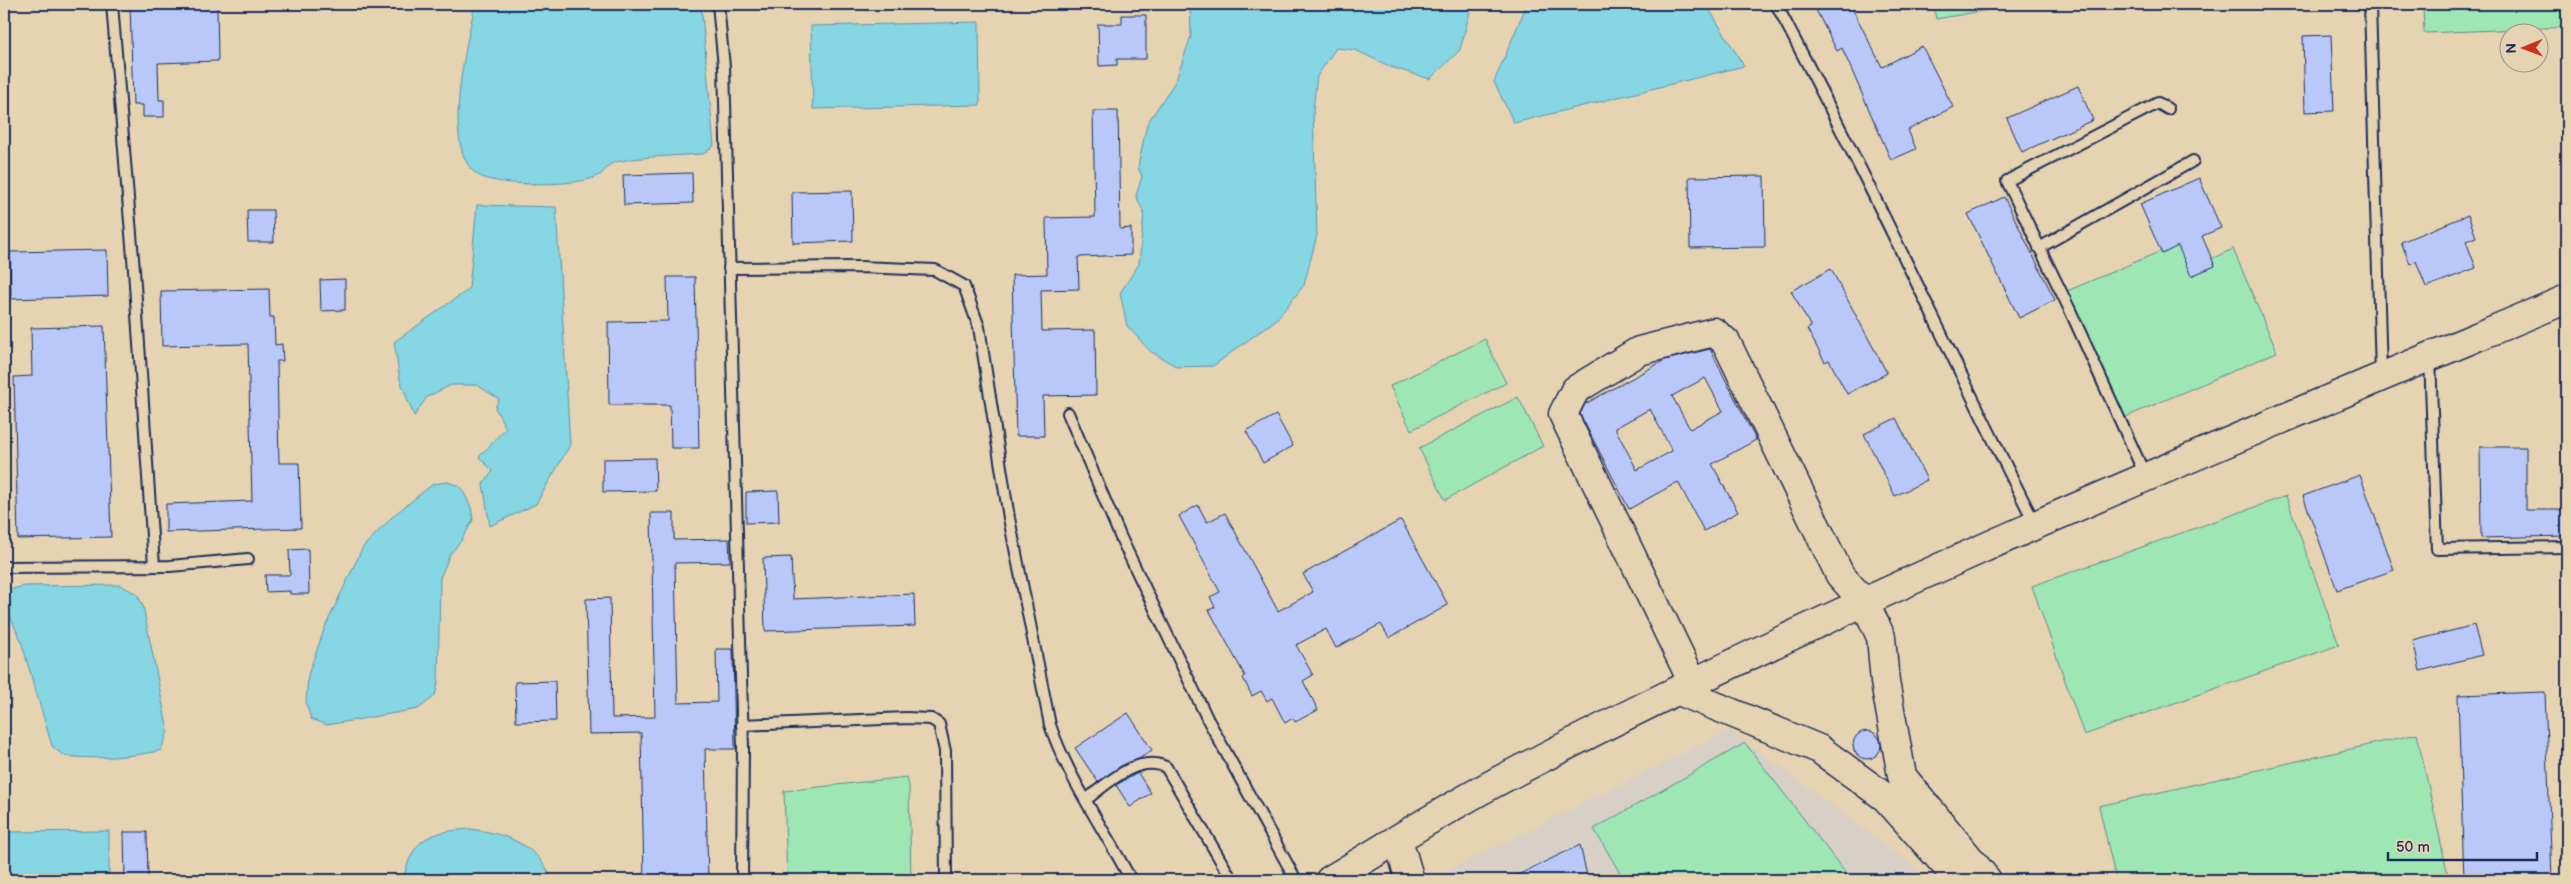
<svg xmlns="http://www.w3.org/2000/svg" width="2571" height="884" font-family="'Balsamiq Sans',sans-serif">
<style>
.built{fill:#d8d0c7}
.green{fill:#9ee7b5;stroke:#5c8b8a}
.water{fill:#86d5e2;stroke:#5b93ad}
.building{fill:#b9c8f9;stroke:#1b2f5e;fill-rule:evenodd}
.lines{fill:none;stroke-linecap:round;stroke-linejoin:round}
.lane-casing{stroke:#1b2f5e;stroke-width:14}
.secondary-casing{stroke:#1b2f5e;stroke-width:31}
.lane{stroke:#e6d3b1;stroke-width:10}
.secondary{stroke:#e6d3b1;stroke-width:28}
</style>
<rect width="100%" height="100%" fill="#e6d3b1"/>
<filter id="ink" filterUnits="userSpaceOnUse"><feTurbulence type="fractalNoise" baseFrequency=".02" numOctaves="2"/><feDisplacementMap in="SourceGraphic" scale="10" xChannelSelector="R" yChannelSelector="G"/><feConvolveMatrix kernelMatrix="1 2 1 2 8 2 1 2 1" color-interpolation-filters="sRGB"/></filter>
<g filter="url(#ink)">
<polygon class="built" points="1730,730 1915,867 1924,880 1428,880"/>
<g class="green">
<polygon points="1933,4 2021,4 1936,19"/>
<polygon points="2423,4 2567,4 2567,27 2424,33"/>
<polygon points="2180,243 2191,268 2233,249 2277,352 2114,422 2060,294"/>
<polygon points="1485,339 1506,383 1411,430 1390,386"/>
<polygon points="1518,397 1543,446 1445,500 1419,448"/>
<polygon points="2286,496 2339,645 2084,735 2032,586"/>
<polygon points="2417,734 2449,880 2116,880 2099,806"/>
<polygon points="1745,743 1851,880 1624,880 1594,829"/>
<polygon points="907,777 909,786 911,880 787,880 784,791"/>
</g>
<g class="water">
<path d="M475 4H701L714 146 703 154C674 156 643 156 616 162 609 163 606 170 601 174 596 177 586 181 580 181 558 185 502 186 482 177 437 158 468 40 475 4Z"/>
<polygon points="1190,4 1472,4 1460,50 1430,79 1391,67 1355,50 1336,48 1317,76 1313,109 1317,235 1304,285 1277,319 1213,366 1177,367 1150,351 1127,326 1120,293 1139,264 1144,213 1136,196 1142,177 1138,167 1147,124 1176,80 1191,36"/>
<polygon points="1527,4 1706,4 1744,66 1514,123 1494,82"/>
<polygon points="979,22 980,105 813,109 811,26"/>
<polygon points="477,205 556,207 570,445 536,504 490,526 483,484 493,471 479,457 506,428 495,408 499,399 477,385 451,385 427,397 414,416 400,380 394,342 469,289"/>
<polygon points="448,482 459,486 463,491 471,507 473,520 461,541 450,554 440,578 438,683 435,696 418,709 327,725 311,719 306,703 308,675 325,627 363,547 394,515 433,484"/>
<path d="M120 585 137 594 143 606 168 731 161 750C142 756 83 761 64 755 60 753 55 749 52 746L21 641 9 614 6 599 12 589 25 586Z"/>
<path d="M470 829C505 833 539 845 552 880H403C413 837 429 832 470 829Z"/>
<polygon points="109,831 109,880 4,880 4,832"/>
</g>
<g class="building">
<polygon points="130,4 217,4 218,61 158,63 159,100 164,100 164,117 143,117 143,105 133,105"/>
<polygon points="1813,4 1850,4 1882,67 1922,46 1953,107 1908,130 1916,149 1891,160 1842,48 1837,51"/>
<polygon points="1122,15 1146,15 1146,59 1117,59 1117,65 1099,66 1098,24 1122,24"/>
<polygon points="2331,35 2334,111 2305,112 2303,36"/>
<polygon points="2078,86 2093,120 2022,152 2007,118"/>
<polygon points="1093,111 1118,111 1120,229 1131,228 1131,255 1078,257 1079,289 1041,290 1042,331 1095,330 1096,395 1043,396 1044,436 1016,436 1012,275 1047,274 1046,218 1095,217"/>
<polygon points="692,173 693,203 624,205 623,175"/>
<polygon points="1764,176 1765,247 1690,248 1689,177"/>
<polygon points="2199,178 2221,228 2202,236 2215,266 2191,276 2178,246 2162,254 2140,204"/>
<polygon points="852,191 853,241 793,243 792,192"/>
<polygon points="2004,197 2055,300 2019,318 1968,214"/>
<polygon points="247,210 273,210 274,242 248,242"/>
<polygon points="2468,215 2476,237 2466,241 2476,268 2426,287 2416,261 2410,264 2401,242"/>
<polygon points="107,250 108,296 11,299 10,252"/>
<polygon points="1831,269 1887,373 1847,394 1829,360 1825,362 1807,329 1811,327 1791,291"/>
<polygon points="667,277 695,277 699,448 671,448 670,405 609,405 608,322 668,321"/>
<polygon points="345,279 345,310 321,311 320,280"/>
<polygon points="269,289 270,317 274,317 275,345 282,344 283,361 277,361 279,463 299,463 301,528 166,532 166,504 252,501 248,344 162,346 161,291"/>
<polygon points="104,326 111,537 18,539 14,377 32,376 31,328"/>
<path d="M1710 349 1756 440 1712 464 1738 512 1704 531 1678 482 1629 509 1580 414 1585 404 1665 360ZM1705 378 1723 411 1690 429 1672 396ZM1650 409 1672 451 1637 470 1615 428Z"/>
<polygon points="1276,415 1293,446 1263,463 1246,431"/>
<polygon points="1896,418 1927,480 1895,496 1864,434"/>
<polygon points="2480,447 2526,447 2526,510 2567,510 2567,536 2481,538"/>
<polygon points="655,458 656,491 603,492 603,459"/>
<polygon points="2360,475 2394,570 2337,590 2303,496"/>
<polygon points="778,491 779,522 746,523 746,492"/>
<polygon points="1198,505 1207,522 1225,513 1278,611 1313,592 1303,574 1401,520 1448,605 1389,638 1381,624 1336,648 1326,629 1296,645 1313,675 1303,681 1318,710 1295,722 1293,718 1285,723 1272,698 1267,701 1261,691 1252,696 1243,678 1245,676 1209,610 1215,607 1210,597 1220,592 1179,516"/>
<polygon points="651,513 674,513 674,540 729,539 730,562 675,563 678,703 717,702 716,649 733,649 735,749 705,749 708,880 644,880 641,733 589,734 586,599 610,598 612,718 655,717"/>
<polygon points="308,549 309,594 290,594 290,591 266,592 265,575 290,575 289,550"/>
<polygon points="791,557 793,599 914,594 915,626 765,631 763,558"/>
<polygon points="2474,625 2482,655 2420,671 2413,641"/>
<polygon points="555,681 556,721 516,722 515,682"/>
<polygon points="2545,692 2552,880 2464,880 2458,695"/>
<polygon points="1128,713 1152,750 1139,759 1121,766 1098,782 1075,748"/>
<circle cx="1867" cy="745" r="14"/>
<polygon points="1138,773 1151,793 1130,807 1116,785"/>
<polygon points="124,832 147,832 148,880 125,880"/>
<polygon points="1580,845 1588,880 1507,880"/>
</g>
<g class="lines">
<defs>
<g id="lane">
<polyline points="112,4 134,270 154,566"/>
<polyline points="718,4 724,67 743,748 742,880"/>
<path d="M1776 4C1867 175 1948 351 2035 524"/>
<polyline points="2370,4 2381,374"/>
<polyline points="2039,248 2193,161"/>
<path d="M729 268 859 267 935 270 964 286 979 327 1009 518 1050 725C1069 780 1104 829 1131 880"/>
<polyline points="2430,357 2437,549 2567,547"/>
<polyline points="1068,413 1121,538 1207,718 1296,880"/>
<polyline points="2145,475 2069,308 2007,181 2158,103 2168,109"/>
<polyline points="4,567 170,566 248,559"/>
<polyline points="742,725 906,718 931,719 939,724 945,751 946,880"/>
<path d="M1087 799C1109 782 1138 754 1166 767L1232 880"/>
</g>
<g id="secondary">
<polyline points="1693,683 1563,414 1575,390 1639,351 1714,332 1726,342 1840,575 1865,603 1881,637 1885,682 1902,776 1987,880"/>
<polyline points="1679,691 1819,749 1886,798 1959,880"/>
<polyline points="1398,840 1410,880"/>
<path d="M1330 880C1387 846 1443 810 1502 779 1847 598 2208 450 2567 299"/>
</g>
</defs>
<use href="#lane" class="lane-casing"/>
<use href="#secondary" class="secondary-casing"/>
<use href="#lane" class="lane"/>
<use href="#secondary" class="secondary"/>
</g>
</g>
<rect width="2571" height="884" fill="none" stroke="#e6d3b1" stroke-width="20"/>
<rect x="10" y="10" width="2551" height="864" fill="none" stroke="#1b2f5e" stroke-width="2" filter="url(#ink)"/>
<g transform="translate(2524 48) rotate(269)"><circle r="24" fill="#e6d3b1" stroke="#959190"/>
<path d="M0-4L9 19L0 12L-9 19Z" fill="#c8321e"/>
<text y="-8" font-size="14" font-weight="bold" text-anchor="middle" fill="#1b2f5e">N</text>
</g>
<path d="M2388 852v8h149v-8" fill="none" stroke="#1b2f5e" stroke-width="2.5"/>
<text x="2396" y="852" font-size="15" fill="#1b2f5e" stroke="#e6d3b1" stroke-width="4" paint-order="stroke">50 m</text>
</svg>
